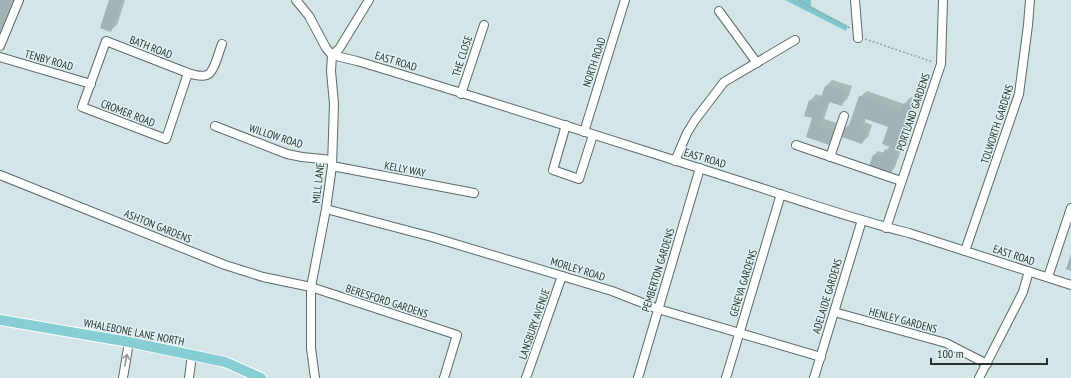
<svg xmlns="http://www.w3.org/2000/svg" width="1071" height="378" font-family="'PT Sans Narrow',sans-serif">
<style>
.green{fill:#7ec7cd}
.shadow{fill:#0003}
.building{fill:#a2b3b5}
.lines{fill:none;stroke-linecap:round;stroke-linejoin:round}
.minor-casing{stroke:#5a6a6c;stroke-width:10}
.major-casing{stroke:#fff;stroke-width:12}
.path{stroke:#94a2a3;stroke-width:1.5;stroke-dasharray:2 2;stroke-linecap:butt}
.minor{stroke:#fff;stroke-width:8}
.major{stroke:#87ced4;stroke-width:10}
.oneway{stroke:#959898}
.labels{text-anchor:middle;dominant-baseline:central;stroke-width:3;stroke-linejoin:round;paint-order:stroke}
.street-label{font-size:11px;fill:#2b3232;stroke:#e0f2f4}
</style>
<rect width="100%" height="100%" fill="#d3e5e7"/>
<polygon class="green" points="785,0 811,0 811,6 848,26 846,31"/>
<g class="shadow">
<polygon points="0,0 18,0 8,17 6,21 8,22 0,43"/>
<polygon points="110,0 125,0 117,25 110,31"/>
<polygon points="832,80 852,86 848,98 842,104 830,101 824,119 840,124 835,138 829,144 807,137 813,118 810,101 816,94 822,96 826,86"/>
<polygon points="867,91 904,104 911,97 917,99 914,107 916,108 905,137 909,138 907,144 901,150 895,167 891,172 871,166 874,155 878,151 885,153 890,146 889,126 866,118 865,122 872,125 868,137 861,143 843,136 846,127 851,123 860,97"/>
</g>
<g class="building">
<polygon points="0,0 16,0 15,5 12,4 11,5 15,6 9,18 6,17 4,24 6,25 0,39"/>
<polygon points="109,0 122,0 111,32 100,28"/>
<polygon points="825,86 846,92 842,106 826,101 818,126 834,131 829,145 806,137 812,118 804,116 809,100 819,103"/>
<polygon points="859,96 901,111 904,103 911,105 908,114 910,114 900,143 903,144 901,151 882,144 888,127 863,118 859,129 866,131 862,144 842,137 845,127 848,128"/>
<polygon points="885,149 897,153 891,173 869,166 873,155 882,158"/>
<polygon points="1071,254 1071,271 1066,269"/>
</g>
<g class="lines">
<defs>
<g id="minor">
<polyline points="296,0 309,16 326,48 332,55 331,71 334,104 332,166 326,209 311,287 311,348 315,378"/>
<polyline points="855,0 858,38"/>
<polyline points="719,11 757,63"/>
<polyline points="0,46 19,0"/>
<path d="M332 55 357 61C481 98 604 138 727 177 788 196 848 218 909 233L1071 285"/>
<polyline points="332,55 339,49 369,0"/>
<polyline points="0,57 91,84"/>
<path d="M188 73 166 139 82 107 106 41 188 73C194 75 201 77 207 75 214 73 219 51 222 44"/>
<polyline points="461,94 484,25"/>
<polyline points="566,125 553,170 579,179 593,135"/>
<polyline points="215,126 287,154 302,157 332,160"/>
<polyline points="584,132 625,0"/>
<polyline points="796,145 901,181"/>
<polyline points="830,157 844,116"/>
<polyline points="675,161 687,133 695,120 724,82 795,40"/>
<polyline points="332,166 474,193"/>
<polyline points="0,175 225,265 263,277 311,287 457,335 444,378"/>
<polyline points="326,209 432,237 612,291 658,309 821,357"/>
<polyline points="886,228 941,64 943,0"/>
<polyline points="965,251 1019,94 1028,25 1030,0"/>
<polyline points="1048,277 1071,208"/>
<polyline points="834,312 946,343 987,364"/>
<polyline points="123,378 129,342"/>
<polyline points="189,378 192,355"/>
<polyline points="526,378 562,276"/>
<polyline points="638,378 700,168"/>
<polyline points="726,378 781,194"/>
<polyline points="814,378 862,220"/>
<polyline points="979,378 1023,292 1029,271"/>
</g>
<polyline id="major" points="0,320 129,342 225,362 261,378"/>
</defs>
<use href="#minor" class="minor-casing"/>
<use href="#major" class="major-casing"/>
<g class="path">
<polyline points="799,0 809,7 850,28"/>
<polyline points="865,39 933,62"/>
</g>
<use href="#minor" class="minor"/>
<use href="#major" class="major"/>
</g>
<defs><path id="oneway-shaft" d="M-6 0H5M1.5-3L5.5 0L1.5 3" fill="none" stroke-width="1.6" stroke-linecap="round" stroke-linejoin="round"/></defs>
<use class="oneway" href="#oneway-shaft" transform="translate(126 360) rotate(-79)"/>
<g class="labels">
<g class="street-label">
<text transform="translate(151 47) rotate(21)">BATH ROAD</text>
<text transform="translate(462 56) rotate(-72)">THE CLOSE</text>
<text transform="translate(49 60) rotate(16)">TENBY ROAD</text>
<text transform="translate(396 61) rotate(17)">EAST ROAD</text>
<text transform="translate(594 62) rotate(-72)">NORTH ROAD</text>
<text transform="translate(913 112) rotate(-71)">PORTLAND GARDENS</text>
<text transform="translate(128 113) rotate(21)">CROMER ROAD</text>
<text transform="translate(997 124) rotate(-72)">TOLWORTH GARDENS</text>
<text transform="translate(276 136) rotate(18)">WILLOW ROAD</text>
<text transform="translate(705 158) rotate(17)">EAST ROAD</text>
<text transform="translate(405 169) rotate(11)">KELLY WAY</text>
<text transform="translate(318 183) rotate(-84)">MILL LANE</text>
<text transform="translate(158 226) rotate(22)">ASHTON GARDENS</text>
<text transform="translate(1014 255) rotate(18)">EAST ROAD</text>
<text transform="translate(578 269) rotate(17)">MORLEY ROAD</text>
<text transform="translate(658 270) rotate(-73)">PEMBERTON GARDENS</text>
<text transform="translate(743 283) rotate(-73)">GENEVA GARDENS</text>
<text transform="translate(827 296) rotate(-73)">ADELAIDE GARDENS</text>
<text transform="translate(387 301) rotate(18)">BERESFORD GARDENS</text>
<text transform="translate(903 320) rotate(15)">HENLEY GARDENS</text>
<text transform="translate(534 324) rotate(-71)">LANSBURY AVENUE</text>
<text transform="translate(134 332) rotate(11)">WHALEBONE LANE NORTH</text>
</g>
</g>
<path d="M931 358v6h116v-6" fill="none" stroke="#2b3232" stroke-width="2"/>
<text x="937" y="358" font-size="12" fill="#2b3232" stroke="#e0f2f4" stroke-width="3" paint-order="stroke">100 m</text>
</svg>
